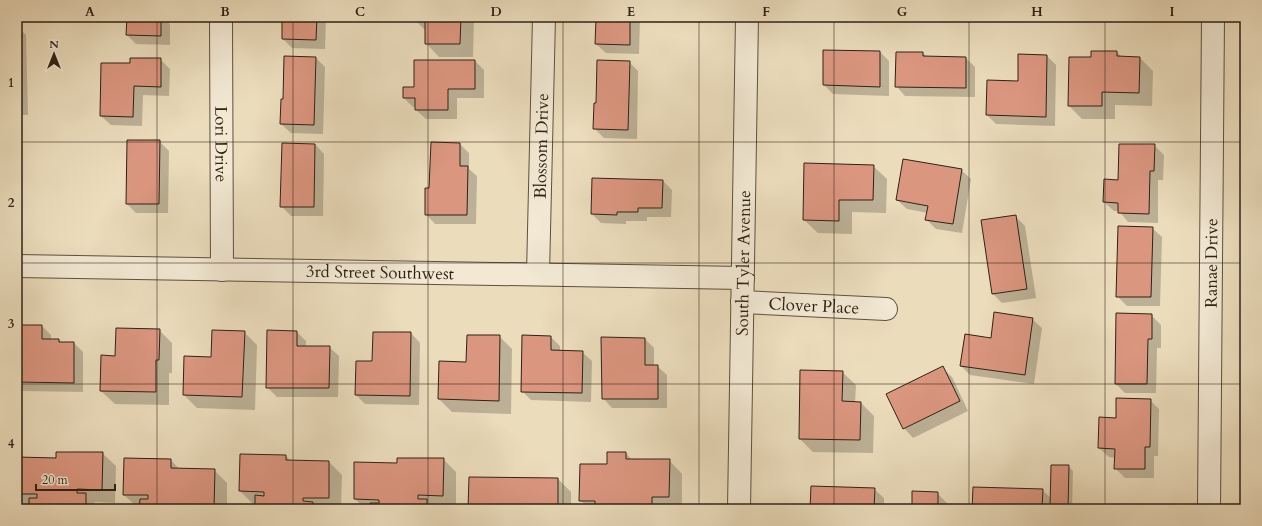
<svg xmlns="http://www.w3.org/2000/svg" width="1262" height="526" font-family="Cardo,serif">
<style>
.shadow{fill:#0003}
.building{fill:#db9680;stroke:#2f2214}
.lines{fill:none;stroke-linecap:round;stroke-linejoin:round}
.minor-casing{stroke:#5e503e;stroke-width:24}
.minor{stroke:#f2e8d3;stroke-width:22}
.grid{fill:none;stroke:#2f2214;stroke-width:1;stroke-opacity:0.55}
.labels{text-anchor:middle;dominant-baseline:central;stroke-width:3.5;stroke-linejoin:round;paint-order:stroke}
.street-label{font-size:17px;fill:#2f2214;stroke:#f2e8d3}
.neatline{fill:none;stroke:#2f2214;stroke-width:1.5}
.grid-label{font-size:13px;text-anchor:middle;font-weight:bold;fill:#2f2214}
</style>
<rect width="100%" height="100%" fill="#ebdcbc"/>
<filter id="stains"><feTurbulence type="fractalNoise" baseFrequency=".005" numOctaves="4"/><feColorMatrix values="0 0 0 0 .2 0 0 0 0 .09 0 0 0 0 .02 0 0 0 .5 -.17"/></filter>
<radialGradient id="worn" r=".72"><stop offset=".6" stop-color="#630" stop-opacity="0"/><stop offset="1" stop-color="#630" stop-opacity=".3"/></radialGradient>
<g class="shadow">
<polygon points="128,17 169,17 169,23 170,25 170,45 136,44 127,35"/>
<polygon points="283,17 326,17 325,49 292,48 283,39"/>
<polygon points="415,17 474,17 473,57 439,57 426,43 426,31 415,20"/>
<polygon points="600,17 640,17 639,54 606,53 596,44"/>
<polygon points="17,26 26,35 28,115 17,115"/>
<polygon points="880,52 889,61 889,96 833,94 824,85"/>
<polygon points="1092,52 1117,52 1122,57 1140,58 1153,71 1152,106 1115,105 1115,119 1082,119 1069,106 1092,58"/>
<polygon points="897,53 923,53 927,57 966,58 975,67 975,97 905,96 896,86"/>
<polygon points="1047,56 1056,65 1055,126 996,124 987,115"/>
<polygon points="285,57 316,58 325,67 323,134 291,133 281,124 284,100"/>
<polygon points="160,59 170,69 169,96 143,95 142,126 111,125 101,116 131,64"/>
<polygon points="475,61 484,70 484,98 457,98 457,119 426,119 416,110 416,107 413,107 404,98 415,88"/>
<polygon points="629,62 638,71 637,139 604,138 594,128"/>
<polygon points="159,141 169,151 168,213 136,213 127,204"/>
<polygon points="432,143 460,144 469,153 469,169 477,176 476,224 435,224 426,214 430,189"/>
<polygon points="315,144 324,154 323,216 291,216 281,206"/>
<polygon points="1154,145 1164,155 1163,180 1158,180 1158,223 1128,222 1119,211 1114,211 1104,202 1119,181"/>
<polygon points="873,166 887,179 886,213 852,212 852,234 818,233 804,220"/>
<polygon points="961,170 971,179 962,233 936,229 927,220 928,213 907,209 897,200"/>
<polygon points="663,181 672,190 671,217 647,217 647,221 626,221 626,224 601,223 592,214"/>
<polygon points="1016,217 1025,226 1036,298 1002,303 993,294 982,221"/>
<polygon points="1152,228 1162,237 1160,306 1127,306 1117,296"/>
<polygon points="1151,315 1161,325 1161,348 1157,348 1156,393 1125,393 1116,384"/>
<polygon points="1032,319 1042,328 1034,384 970,375 961,366 991,339"/>
<polygon points="17,326 42,326 51,335 51,340 59,340 62,343 74,343 83,352 83,392 23,391 17,385"/>
<polygon points="159,330 172,343 172,373 169,373 169,405 115,404 101,391 116,357"/>
<polygon points="244,332 257,345 255,410 197,408 184,395 212,358"/>
<polygon points="297,332 306,341 306,347 329,347 339,356 338,397 277,397 267,387"/>
<polygon points="411,333 420,343 419,405 365,404 356,395 373,362"/>
<polygon points="499,336 512,349 511,414 452,412 439,399 440,362 467,363"/>
<polygon points="551,337 560,346 560,352 582,352 592,361 591,402 531,400 522,391"/>
<polygon points="645,339 654,348 654,366 657,366 667,375 667,408 612,408 603,398"/>
<polygon points="942,368 952,377 968,411 913,438 904,428"/>
<polygon points="842,372 856,385 855,403 861,403 874,416 873,453 813,452 800,439"/>
<polygon points="1150,400 1159,409 1158,456 1154,456 1154,478 1125,478 1115,468 1116,458 1109,457 1099,448 1117,419"/>
<polygon points="102,453 116,466 115,503 94,502 99,507 99,509 30,509 30,507 27,507 17,497 17,458 57,459"/>
<polygon points="626,453 632,460 669,460 682,474 682,509 589,509 580,500 608,465"/>
<polygon points="286,456 291,461 329,462 342,475 341,509 256,509 256,504 253,504 240,491"/>
<polygon points="443,459 456,472 456,508 365,509 355,499 398,464"/>
<polygon points="171,460 180,470 214,470 227,483 227,509 138,508 124,495"/>
<polygon points="1068,466 1073,471 1072,509 973,509 1042,490 1051,498"/>
<polygon points="558,479 571,492 571,509 469,509"/>
<polygon points="874,489 884,498 884,507 913,507 937,493 950,506 950,508 961,509 811,509"/>
</g>
<g class="building">
<polygon points="127,17 161,17 161,36 126,35"/>
<polygon points="282,17 317,17 316,40 282,39"/>
<polygon points="414,17 461,17 460,44 425,44 425,21 414,21"/>
<polygon points="599,17 630,17 630,45 595,44 596,19 599,19"/>
<polygon points="823,50 880,51 880,87 823,85"/>
<polygon points="1091,51 1117,51 1117,56 1140,57 1139,93 1102,92 1102,106 1068,106 1069,57 1091,57"/>
<polygon points="896,52 923,52 923,56 966,57 966,88 895,87"/>
<polygon points="1018,54 1047,55 1046,117 986,115 987,80 1018,81"/>
<polygon points="284,56 316,57 314,125 280,124 281,99 283,99"/>
<polygon points="130,58 161,58 161,87 134,86 133,117 100,116 101,63 130,63"/>
<polygon points="414,60 475,60 475,89 448,89 448,110 415,110 415,98 403,98 403,87 414,87"/>
<polygon points="597,60 630,61 628,130 593,129 594,103 596,103"/>
<polygon points="127,140 160,140 159,204 126,204"/>
<polygon points="431,142 460,143 460,166 468,166 467,215 425,215 425,188 429,188"/>
<polygon points="282,143 315,144 314,207 280,207"/>
<polygon points="1119,144 1155,144 1154,171 1150,171 1149,214 1118,213 1118,203 1103,202 1104,179 1118,180"/>
<polygon points="903,159 962,169 953,224 925,220 928,206 896,200"/>
<polygon points="804,163 874,165 873,200 839,200 839,221 803,220"/>
<polygon points="592,178 663,180 662,208 638,208 638,212 617,212 617,215 591,214"/>
<polygon points="1016,215 1027,289 992,294 981,220"/>
<polygon points="1118,226 1153,227 1151,297 1116,297"/>
<polygon points="994,312 1033,318 1025,375 960,366 965,334 991,338"/>
<polygon points="1116,313 1152,314 1152,339 1148,339 1147,384 1115,384"/>
<polygon points="17,325 42,325 42,339 59,339 59,342 74,342 74,383 17,382"/>
<polygon points="116,328 160,329 159,360 156,360 156,392 100,391 101,355 115,356"/>
<polygon points="212,330 245,331 242,397 183,395 184,356 211,357"/>
<polygon points="267,330 297,331 297,346 330,346 329,388 266,388"/>
<polygon points="373,332 411,332 410,396 355,395 356,361 372,361"/>
<polygon points="467,335 500,335 499,401 438,399 439,361 466,362"/>
<polygon points="522,335 551,336 551,350 583,351 582,393 521,392"/>
<polygon points="601,337 645,338 645,365 658,365 658,399 602,399"/>
<polygon points="943,366 960,401 903,429 886,394"/>
<polygon points="800,370 843,371 842,401 861,402 860,440 799,439"/>
<polygon points="1116,398 1151,399 1150,447 1145,447 1145,469 1114,469 1115,449 1098,448 1099,417 1116,418"/>
<polygon points="56,452 103,452 102,490 77,489 77,493 86,493 86,509 29,509 29,498 37,498 37,494 17,494 17,457 56,458"/>
<polygon points="607,452 626,452 626,459 670,459 669,497 652,497 652,509 595,509 595,501 579,501 580,464 607,464"/>
<polygon points="240,454 286,455 286,460 329,461 329,498 303,498 303,501 313,502 313,509 255,509 255,495 264,496 264,492 239,491"/>
<polygon points="124,458 171,459 171,468 215,469 214,509 139,509 140,499 148,499 148,495 123,495"/>
<polygon points="397,458 444,458 443,496 418,495 418,499 427,499 427,509 370,509 370,503 379,503 379,500 354,499 354,462 397,463"/>
<polygon points="1051,465 1069,465 1068,509 1050,509"/>
<polygon points="469,477 558,478 558,509 468,509"/>
<polygon points="811,486 875,488 874,509 810,509"/>
<polygon points="973,487 1043,489 1042,509 972,509"/>
<polygon points="912,491 938,492 938,507 961,508 961,509 884,509 884,506 912,506"/>
<rect x="1082" y="506" width="31" height="3"/>
</g>
<g class="lines">
<defs>
<g id="minor">
<path id="s1" d="M221 17 222 270"/>
<path id="s2" d="M17 266 743 278"/>
<path id="s3" d="M538 274 544 17"/>
<path id="s4" d="M742 302 886 309"/>
<path id="s5" d="M739 509 747 17"/>
<path id="s6" d="M1209 509 1213 17"/>
</g>
</defs>
<use href="#minor" class="minor-casing"/>
<use href="#minor" class="minor"/>
</g>
<path class="grid" d="M157 17V509M293 17V509M428 17V509M563 17V509M699 17V509M834 17V509M969 17V509M1105 17V509M17 142H1245M17 263H1245M17 384H1245"/>
<g class="labels">
<g class="street-label">
<text stroke="none"><textPath href="#s1" startOffset="127">Lori Drive</textPath></text>
<text stroke="none"><textPath href="#s3" startOffset="128">Blossom Drive</textPath></text>
<text stroke="none"><textPath href="#s5" startOffset="246">South Tyler Avenue</textPath></text>
<text stroke="none"><textPath href="#s6" startOffset="246">Ranae Drive</textPath></text>
<text stroke="none"><textPath href="#s2" startOffset="363">3rd Street Southwest</textPath></text>
<text stroke="none"><textPath href="#s4" startOffset="72">Clover Place</textPath></text>
</g>
</g>
<rect width="1262" height="526" fill="none" stroke="#ebdcbc" stroke-width="44"/>
<g transform="translate(54 54)" stroke="#f2e8d3" stroke-width="3" paint-order="stroke">
<path d="M0-3L7 15L0 10L-7 15Z" fill="#2f2214"/>
<text y="-6" font-size="11" font-weight="bold" text-anchor="middle" fill="#2f2214">N</text>
</g>
<path d="M36 484v6h79v-6" fill="none" stroke="#2f2214" stroke-width="2"/>
<text x="42" y="484" font-size="12" fill="#2f2214" stroke="#f2e8d3" stroke-width="3" paint-order="stroke">20 m</text>
<rect x="22" y="22" width="1218" height="482" class="neatline"/>
<g class="grid-label">
<text x="90" y="16">A</text>
<text x="225" y="16">B</text>
<text x="360" y="16">C</text>
<text x="496" y="16">D</text>
<text x="631" y="16">E</text>
<text x="766" y="16">F</text>
<text x="902" y="16">G</text>
<text x="1037" y="16">H</text>
<text x="1172" y="16">I</text>
<text x="11" y="87">1</text>
<text x="11" y="207">2</text>
<text x="11" y="328">3</text>
<text x="11" y="448">4</text>
</g>
<rect width="100%" height="100%" filter="url(#stains)"/>
<rect width="100%" height="100%" fill="url(#worn)"/>
</svg>
